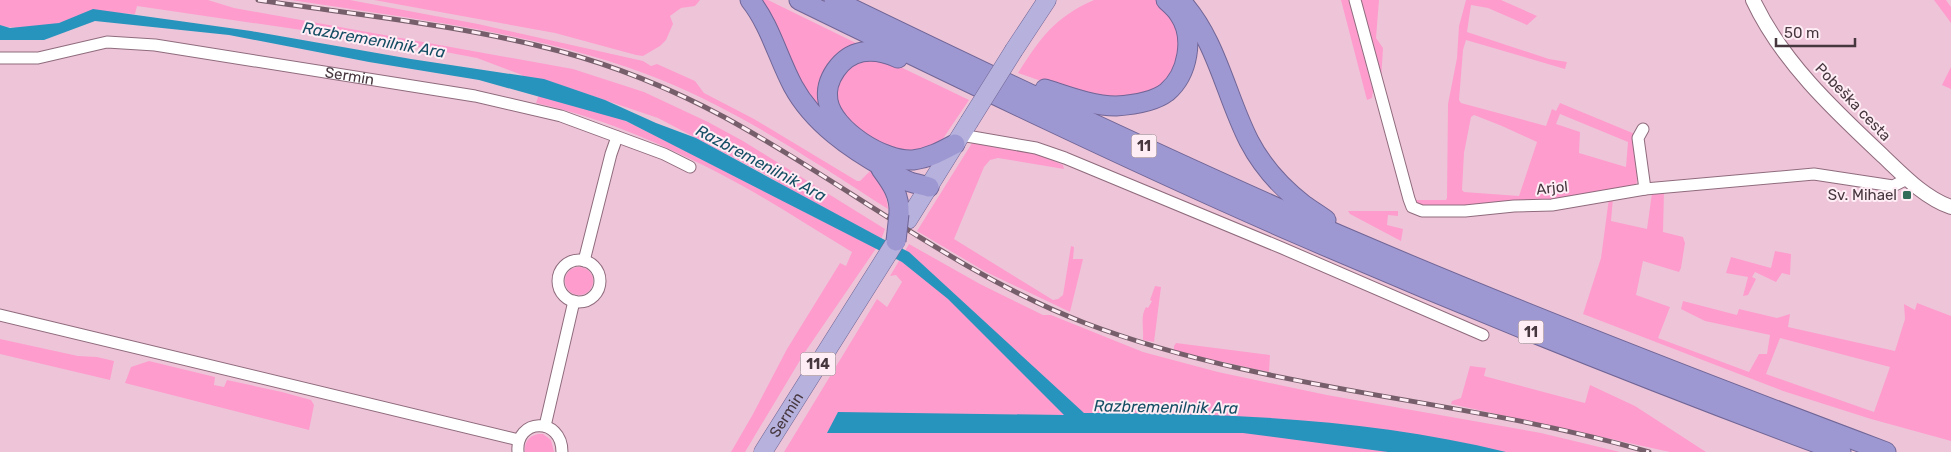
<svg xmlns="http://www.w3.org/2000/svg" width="1951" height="452" font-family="Rubik,sans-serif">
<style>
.green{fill:#fe9cce;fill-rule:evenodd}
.water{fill:#2794bd}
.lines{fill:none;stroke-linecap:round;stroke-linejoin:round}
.minor-casing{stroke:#8f6b7d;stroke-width:13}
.tertiary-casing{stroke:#8f6b7d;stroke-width:16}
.primary-casing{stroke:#706596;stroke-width:19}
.trunk-casing{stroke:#706596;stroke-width:21}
.minor{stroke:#fff;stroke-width:11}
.tertiary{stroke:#fff;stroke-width:14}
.primary{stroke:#b6b2dd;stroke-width:18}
.trunk{stroke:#9e98d2;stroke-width:19}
.rail-casing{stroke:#765f6a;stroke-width:5}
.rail{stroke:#ffedf5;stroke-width:3;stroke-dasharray:9;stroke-linecap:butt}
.primary-bridge-casing{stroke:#706596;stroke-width:19;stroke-linecap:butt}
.trunk-bridge-casing{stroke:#706596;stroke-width:21;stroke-linecap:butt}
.primary-bridge{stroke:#b6b2dd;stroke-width:18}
.trunk-bridge{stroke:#9e98d2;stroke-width:19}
.poi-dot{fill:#316d59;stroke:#ffedf5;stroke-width:2}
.labels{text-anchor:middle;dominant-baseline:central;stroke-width:4;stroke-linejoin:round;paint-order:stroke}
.shield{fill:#ffedf5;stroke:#7e6d75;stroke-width:1}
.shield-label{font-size:14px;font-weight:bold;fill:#46363e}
.street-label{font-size:15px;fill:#46363e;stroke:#ffedf5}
.poi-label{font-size:15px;fill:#46363e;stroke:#ffedf5;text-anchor:end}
.water-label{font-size:16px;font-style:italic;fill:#154e64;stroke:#ffedf5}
</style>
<rect width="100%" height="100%" fill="#eec5d8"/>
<g class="green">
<polygon points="0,0 208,0 234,8 573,69 644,92 708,122 743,141 885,229 881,240 818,208 770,177 658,118 554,83 522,78 522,75 477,58 424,48 137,6 135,14 98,12 34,30 0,26"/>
<path d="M291 0H350L478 24 643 61 651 66 657 64 695 81 704 93 754 119 857 181H860L871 170C881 182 887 193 888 209 816 163 744 114 664 81 550 34 413 19 291 0Z"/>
<polygon points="374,0 700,0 695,6 681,8 670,16 673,24 666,40 660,46 643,56 636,55 555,33"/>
<polygon points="757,0 768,0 862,46 828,67 828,121 803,93"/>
<path d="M1094 0H1157L1166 6 1183 36 1172 78 1141 97 1085 96 1018 73C1040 38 1055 17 1094 0Z"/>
<polygon points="1341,0 1349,0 1373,91 1372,98 1367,100"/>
<polygon points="1358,0 1379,0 1376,38 1383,48 1381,82"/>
<path d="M1466 0H1501L1537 16 1527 25 1488 8 1471 5 1467 32 1549 59 1567 62 1565 69 1466 40 1463 50 1459 100 1461 103 1546 126 1552 109 1556 111 1560 103 1635 134V163L1638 174 1636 186 1592 196 1517 203 1427 208 1417 203 1414 200H1446L1447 198 1448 104 1457 58 1459 26ZM1560 114 1628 142 1626 167 1579 153 1580 132 1556 124ZM1474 115 1502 126 1537 142 1519 196 1464 192 1462 190 1464 153 1471 117Z"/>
<polygon points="1934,0 1946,0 1951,7 1951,23"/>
<polygon points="867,59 886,60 969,100 938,146 907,154 861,134 843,119 835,101 835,89 843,72 854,62"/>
<polygon points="1951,67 1951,89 1942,85"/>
<path d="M540 91 603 110 779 196 810 215 877 247 805 352 745 452H731L753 414 787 349 840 263 846 266 852 252C815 230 779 206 741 185 677 150 608 119 536 103Z"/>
<polygon points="972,143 1023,148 1063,165 1064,169 998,158 990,160 984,167 954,239 1053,300 1058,299 1063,295 1071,246 1074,247 1073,259 1083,259 1070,312 986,272 917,231"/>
<path d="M1664 191 1663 232 1683 237 1685 243 1681 268 1679 272 1643 261 1636 295 1670 307 1658 338 1749 372 1759 354H1767L1770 335 1705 321 1681 309 1683 301 1737 315 1739 309 1777 318 1790 314 1788 327 1895 351 1905 319 1904 304 1915 310 1917 303 1951 316V441L1871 419 1783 391 1583 314 1601 258 1609 198H1613L1611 221 1647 229 1652 193ZM1780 338 1890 367 1874 412 1766 374Z"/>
<polygon points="1348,211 1398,211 1398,216 1388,215 1387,225 1403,229 1401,241 1350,214"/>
<polygon points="909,244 980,284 1043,315 1051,315 1143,352 1218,372 1327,395 1541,433 1620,452 784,452 877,299 887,307 902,282 896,275 890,276"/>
<polygon points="1775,251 1791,254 1790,275 1782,273 1776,282 1755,272 1752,277 1756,279 1748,295 1743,296 1748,277 1726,273 1731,257 1771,268"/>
<circle cx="579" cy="281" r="14"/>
<path d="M1155 286 1161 287 1154 342 1143 340C1144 328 1140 316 1146 307L1148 308 1152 301 1150 300Z"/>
<polygon points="0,339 78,356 97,357 114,361 110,380 0,354"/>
<polygon points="1176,343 1270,355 1269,372 1191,355 1174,350 1174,346"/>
<polygon points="149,361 215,377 214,385 224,387 227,380 282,392 311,400 314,405 309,430 125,383 131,367"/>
<polygon points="1470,366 1486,368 1484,376 1585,403 1590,385 1635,406 1706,452 1670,452 1451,404 1452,401 1461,398"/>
<path d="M538 434H543L551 440 554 452H525C524 442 529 436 538 434Z"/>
</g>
<path class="water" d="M93 9 251 31 411 59 544 79 605 100 656 123 696 138 881 238 909 252 1084 413C1225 413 1369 418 1506 452H1388L1243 433H827L838 412 1064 415 948 299 902 262 626 121 479 80 369 62 229 35 95 21 44 40H0V25L10 28 59 23Z"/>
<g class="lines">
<defs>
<g id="minor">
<polyline points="1355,0 1409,199 1412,207 1422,211 1465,211 1514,206 1552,205 1645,189 1814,174 1893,186 1907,179"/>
<path id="s1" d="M0 58H38L107 42 155 45 475 96 561 116 664 154 690 167"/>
<polyline points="1643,129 1638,138 1645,189"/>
<polyline points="961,135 1036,148 1065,158 1282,248 1483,335"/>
<circle cx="579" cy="281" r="21"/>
<polyline points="584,261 611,154 617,137"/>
<polyline points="0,315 519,440"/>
<polyline points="545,426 574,301"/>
<path d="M518 452C515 418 562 416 562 452"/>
</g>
<path id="tertiary" d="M1753 0C1782 62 1835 111 1884 157 1904 176 1925 198 1951 207"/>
<g id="primary">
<polyline points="1014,50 1047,0"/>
<polyline points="908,220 969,122"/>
<path id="s2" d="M763 452 896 241"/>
</g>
<g id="trunk">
<path d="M750 0C770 25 778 58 793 86 813 123 851 149 887 169 894 173 902 179 910 182 916 184 923 185 929 187"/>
<path d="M799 0C963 80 1128 160 1295 233 1475 311 1657 384 1841 452"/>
<path d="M834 0C1003 82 1173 163 1346 238 1523 314 1705 384 1886 452"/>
<path d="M1180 0C1217 40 1225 94 1249 141 1262 166 1282 188 1304 205 1311 210 1319 215 1326 220"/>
<path d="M898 58C887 53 874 50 862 52 841 56 824 80 828 101 833 130 884 162 913 160 929 158 942 151 955 144"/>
<path d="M1045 89C1067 96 1092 106 1116 106 1132 105 1154 102 1167 92 1188 74 1195 37 1179 14 1176 9 1171 5 1166 0"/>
<path d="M881 169C892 184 900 195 899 214"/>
</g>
</defs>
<use href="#minor" class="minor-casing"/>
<use href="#tertiary" class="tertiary-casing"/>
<use href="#primary" class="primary-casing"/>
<use href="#trunk" class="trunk-casing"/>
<use href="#minor" class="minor"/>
<use href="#tertiary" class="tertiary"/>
<use href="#primary" class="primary"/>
<use href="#trunk" class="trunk"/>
<defs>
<path id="rail" d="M258 0C358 15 461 25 559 51 615 66 672 89 724 117 846 183 955 273 1085 323 1266 392 1464 398 1649 452"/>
</defs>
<use href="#rail" class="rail-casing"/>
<use href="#rail" class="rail"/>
<defs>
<polyline id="primary-bridge" points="969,122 1014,50"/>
<polyline id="trunk-bridge" points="896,241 899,214"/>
</defs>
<use href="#primary-bridge" class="primary-bridge-casing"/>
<use href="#trunk-bridge" class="trunk-bridge-casing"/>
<use href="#primary-bridge" class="primary-bridge"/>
<use href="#trunk-bridge" class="trunk-bridge"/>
</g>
<rect class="poi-dot" x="1902" y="190" width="10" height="10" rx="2.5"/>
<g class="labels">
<g class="shield">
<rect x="1131.5" y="134.5" width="25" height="23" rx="4"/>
<rect x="1518.5" y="320.5" width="25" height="23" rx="4"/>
<rect x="800.5" y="352.5" width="35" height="23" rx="4"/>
</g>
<g class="shield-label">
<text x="1144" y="146">11</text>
<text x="1531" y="332">11</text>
<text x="818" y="364">114</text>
</g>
<g class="street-label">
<text stroke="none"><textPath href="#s1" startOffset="354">Sermin</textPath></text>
<text transform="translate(1853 102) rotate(46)">Pobeška cesta</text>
<text transform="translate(1552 188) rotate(-6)">Arjol</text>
<text stroke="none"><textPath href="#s2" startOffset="44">Sermin</textPath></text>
</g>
<g class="poi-label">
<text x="1897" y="195">Sv. Mihael</text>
</g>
<g class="water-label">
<text transform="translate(374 40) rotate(10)">Razbremenilnik Ara</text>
<text transform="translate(761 163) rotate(28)">Razbremenilnik Ara</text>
<text transform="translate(1166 407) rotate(1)">Razbremenilnik Ara</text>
</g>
</g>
<path d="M1776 38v8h79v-8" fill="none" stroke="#46363e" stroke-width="2.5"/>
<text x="1784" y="38" font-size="15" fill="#46363e" stroke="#ffedf5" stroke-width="4" paint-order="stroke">50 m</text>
</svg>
